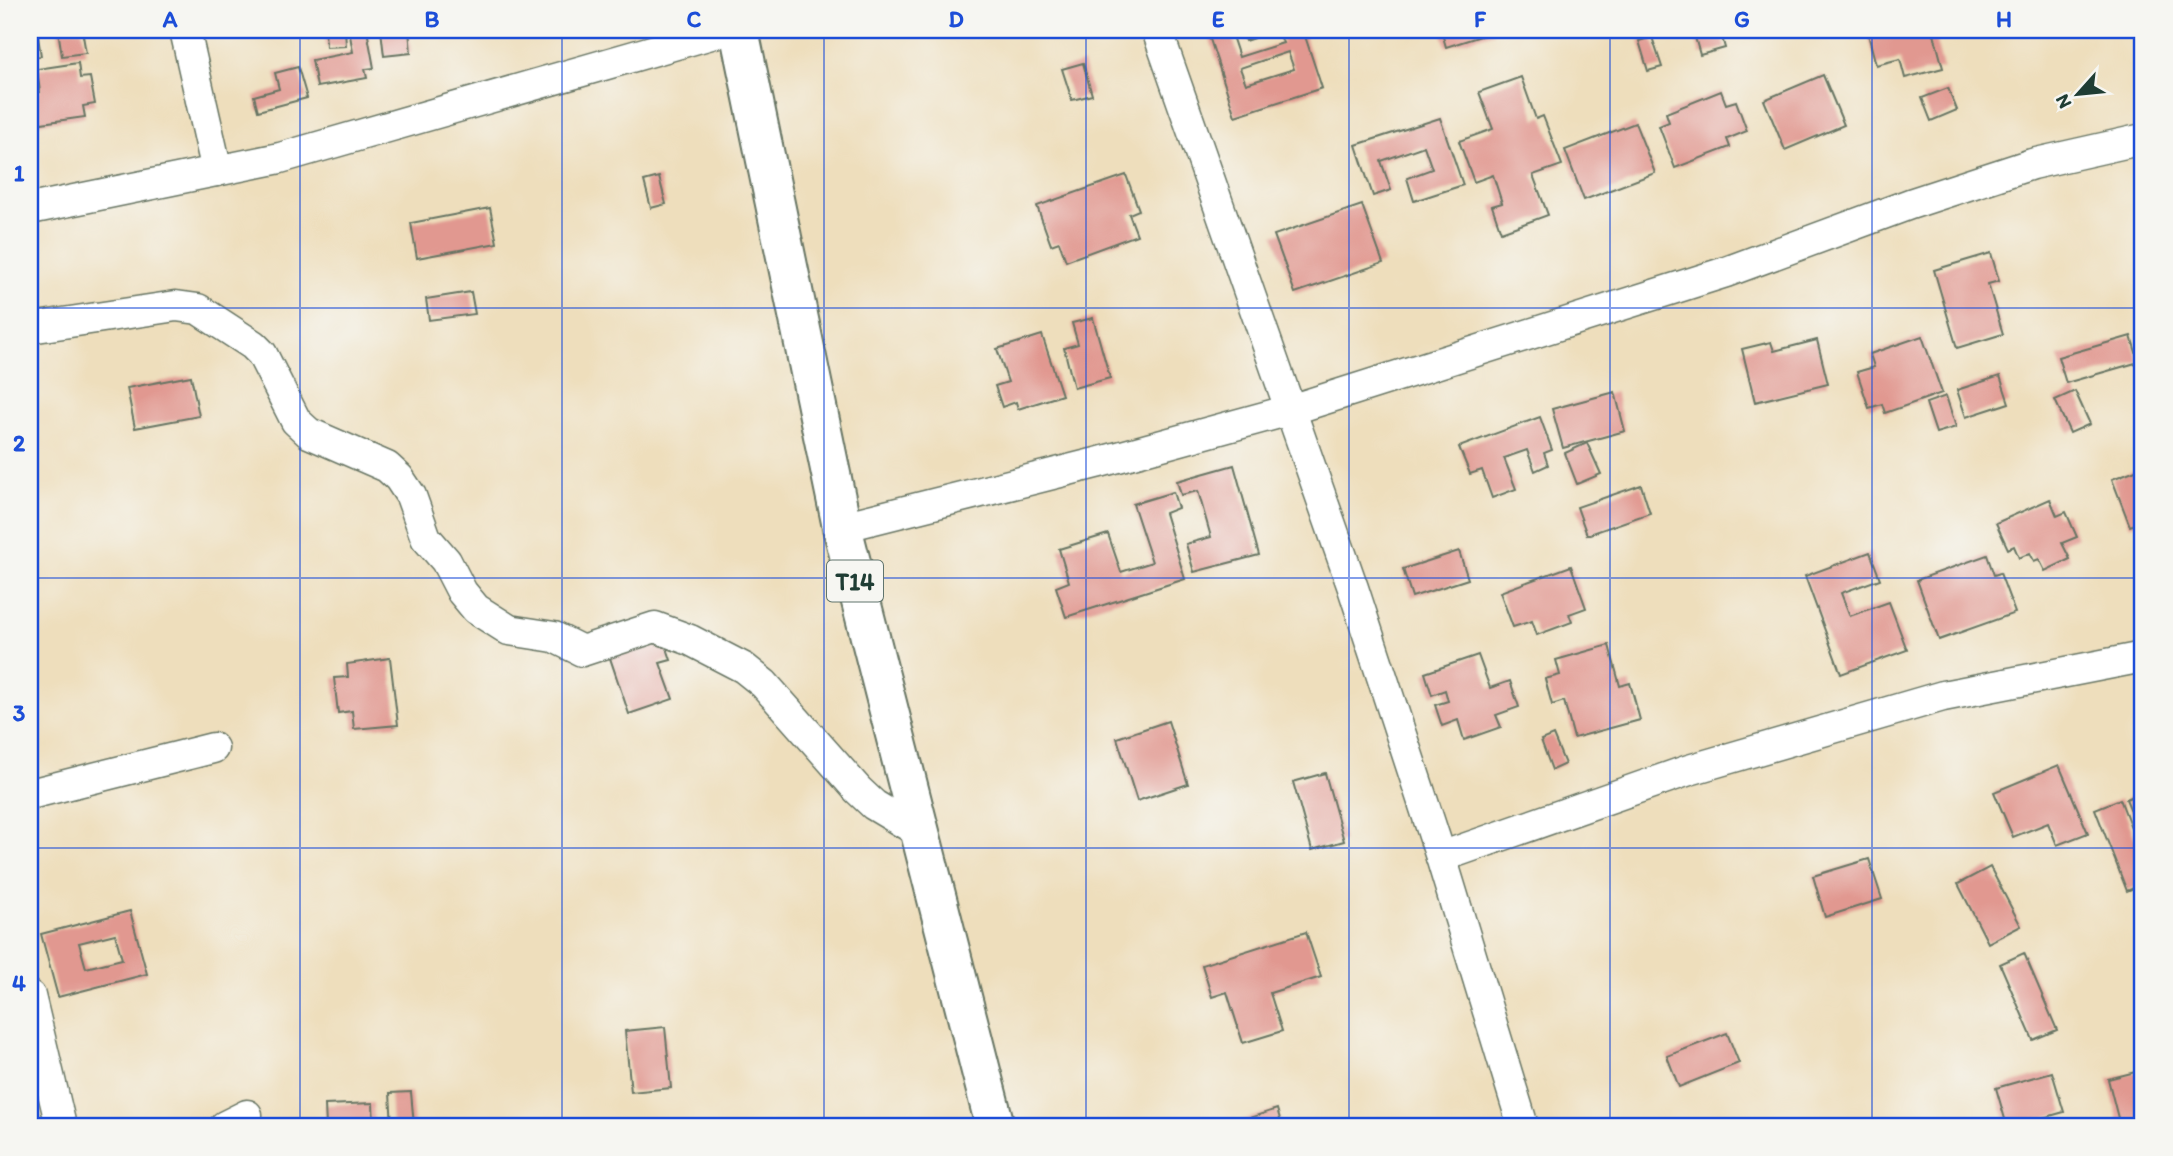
<svg xmlns="http://www.w3.org/2000/svg" width="2173" height="1156" font-family="Itim,sans-serif">
<style>
.building{fill:#e19890;fill-rule:evenodd}
.lines{fill:none;stroke-linecap:round;stroke-linejoin:round}
.street-casing{stroke:#677564;stroke-width:33}
.highway-casing{stroke:#677564;stroke-width:42}
.street{stroke:#fff;stroke-width:30}
.highway{stroke:#fff;stroke-width:38}
.grid{fill:none;stroke:#1d4ed8;stroke-width:2;stroke-opacity:0.55}
.labels{text-anchor:middle;dominant-baseline:central;stroke-width:5;stroke-linejoin:round;paint-order:stroke}
.shield{fill:#f6f6f2;stroke:#60746d;stroke-width:2}
.shield-label{font-size:24px;font-weight:bold;fill:#1f3d34}
.neatline{fill:none;stroke:#1d4ed8;stroke-width:2.5}
.grid-label{font-size:23px;text-anchor:middle;font-weight:bold;fill:#1d4ed8}
</style>
<rect width="100%" height="100%" fill="#f6f6f2"/>
<filter id="ink" filterUnits="userSpaceOnUse"><feTurbulence type="fractalNoise" baseFrequency=".0143" numOctaves="2"/><feDisplacementMap in="SourceGraphic" scale="14" xChannelSelector="R" yChannelSelector="G"/><feConvolveMatrix kernelMatrix="1 2 1 2 8 2 1 2 1" color-interpolation-filters="sRGB"/></filter>
<filter id="wash" filterUnits="userSpaceOnUse"><feTurbulence type="fractalNoise" baseFrequency=".00686" numOctaves="4" result="noise"/><feDisplacementMap in="SourceGraphic" scale="28" xChannelSelector="R" yChannelSelector="G"/><feGaussianBlur stdDeviation="1.57" result="paint"/><feColorMatrix in="noise" values="0 0 0 0 0 0 0 0 0 0 0 0 0 0 0 0 0 1.4 0 .05"/><feComposite in="paint" operator="in"/></filter>
<g filter="url(#wash)">
<rect width="100%" height="100%" fill="#eedebc"/>
<g id="blocks">
<g class="building">
<polygon points="30,30 37,30 41,56 30,58"/>
<polygon points="58,30 82,30 86,53 62,56"/>
<polygon points="325,30 345,30 346,46 326,47"/>
<polygon points="349,30 367,30 374,68 365,69 367,78 317,87 312,60 353,52"/>
<polygon points="381,30 409,30 411,53 384,56"/>
<path d="M1218 30H1230L1239 57 1283 43 1278 30 1245 41 1241 30H1303L1322 88 1235 116 1208 33ZM1288 52 1294 69 1246 84 1240 68Z"/>
<polygon points="1441,30 1500,30 1446,47"/>
<polygon points="1693,30 1720,30 1725,48 1700,55"/>
<polygon points="1884,30 1933,30 1943,68 1905,78 1900,59 1876,65 1868,34"/>
<polygon points="1652,37 1662,67 1648,71 1639,41"/>
<polygon points="78,63 80,78 90,77 95,104 83,106 85,117 34,124 30,93 40,92 37,69"/>
<polygon points="1083,63 1092,95 1072,100 1062,69"/>
<polygon points="298,67 307,98 258,111 254,96 279,89 275,73"/>
<polygon points="1823,75 1844,125 1785,150 1764,100"/>
<polygon points="1521,77 1536,119 1543,116 1562,165 1533,175 1548,215 1501,232 1492,206 1502,203 1493,175 1474,182 1459,141 1493,129 1479,92"/>
<polygon points="1948,88 1957,110 1931,121 1922,98"/>
<polygon points="1721,91 1726,104 1736,101 1747,131 1727,139 1730,147 1675,168 1659,126 1669,122 1666,113"/>
<polygon points="1440,118 1463,185 1414,201 1407,178 1432,169 1424,146 1381,161 1391,190 1373,196 1356,145"/>
<polygon points="1635,123 1655,173 1584,200 1565,150"/>
<polygon points="1126,175 1139,210 1129,214 1137,235 1066,261 1059,242 1051,245 1037,206"/>
<polygon points="659,177 666,204 651,208 644,181"/>
<polygon points="1362,205 1383,263 1295,293 1274,235"/>
<polygon points="490,208 497,243 417,258 411,223"/>
<polygon points="1991,253 1999,281 1988,284 2003,334 1957,348 1934,270"/>
<polygon points="471,292 475,314 429,320 426,299"/>
<polygon points="1093,318 1110,378 1074,388 1064,348 1078,344 1072,323"/>
<polygon points="1042,335 1062,395 1018,409 1016,402 1002,407 995,386 1008,382 997,349"/>
<polygon points="1922,336 1942,393 1885,413 1882,404 1869,408 1857,372 1874,367 1870,354"/>
<polygon points="2131,336 2139,362 2066,383 2058,357"/>
<polygon points="1817,340 1828,384 1755,402 1742,349 1771,342 1774,351"/>
<polygon points="191,376 199,416 135,428 127,388"/>
<polygon points="2000,376 2009,403 1966,417 1957,390"/>
<polygon points="2075,391 2090,424 2070,433 2055,400"/>
<polygon points="1615,392 1625,431 1563,448 1552,409"/>
<polygon points="1946,396 1956,427 1936,433 1926,403"/>
<polygon points="1540,417 1552,450 1544,453 1548,465 1535,471 1527,450 1504,458 1516,489 1492,498 1482,470 1470,474 1459,447"/>
<polygon points="1587,443 1601,474 1577,484 1565,453"/>
<polygon points="1234,465 1259,555 1194,572 1186,544 1211,537 1198,491 1181,495 1177,481"/>
<polygon points="2141,468 2143,521 2130,526 2112,479"/>
<polygon points="1641,485 1650,513 1587,535 1577,507"/>
<polygon points="1173,492 1178,508 1165,513 1185,579 1066,617 1056,587 1069,582 1059,549 1108,534 1121,572 1152,562 1133,504"/>
<polygon points="2050,499 2057,516 2066,512 2077,537 2062,543 2070,559 2045,571 2039,559 2034,561 2030,553 2019,558 2014,546 2008,549 1996,523"/>
<polygon points="1459,551 1468,579 1412,597 1403,569"/>
<polygon points="1870,552 1880,579 1841,593 1850,616 1889,602 1907,650 1841,674 1805,576"/>
<polygon points="1987,555 1994,575 2000,573 2015,613 1939,640 1917,580"/>
<polygon points="1571,566 1586,608 1569,614 1572,622 1537,635 1532,621 1513,627 1500,592"/>
<polygon points="662,633 671,660 660,663 673,699 629,714 608,652"/>
<polygon points="1609,645 1620,686 1630,683 1640,720 1574,738 1564,701 1552,705 1545,679 1560,675 1556,660"/>
<polygon points="1478,655 1490,688 1510,681 1519,707 1496,715 1501,727 1464,740 1458,720 1442,726 1435,705 1448,701 1445,690 1432,695 1425,673"/>
<polygon points="390,658 398,725 354,729 352,711 338,713 334,678 348,677 347,664"/>
<polygon points="1168,721 1188,784 1137,801 1117,738"/>
<polygon points="1553,735 1565,764 1552,770 1541,740"/>
<polygon points="2059,765 2088,833 2057,845 2048,823 2013,837 1994,792"/>
<polygon points="1325,773 1344,841 1312,850 1293,782"/>
<polygon points="2143,792 2143,815 2134,818 2126,799"/>
<polygon points="2120,799 2143,859 2143,884 2127,891 2095,809"/>
<polygon points="1869,859 1882,899 1825,917 1813,876"/>
<polygon points="1990,867 2021,926 1988,943 1958,884"/>
<path d="M130 911 147 974 58 997 41 934ZM115 934 122 959 86 968 79 943Z"/>
<polygon points="1306,932 1321,977 1270,993 1282,1031 1243,1043 1227,992 1212,997 1202,965"/>
<polygon points="2024,953 2057,1030 2033,1040 2000,964"/>
<polygon points="665,1027 671,1088 631,1092 625,1031"/>
<polygon points="1727,1033 1739,1063 1679,1087 1667,1056"/>
<polygon points="2143,1070 2143,1124 2120,1126 2108,1079"/>
<polygon points="2052,1072 2064,1112 2039,1119 2040,1126 2007,1126 1996,1088"/>
<polygon points="411,1092 414,1126 392,1126 390,1093"/>
<polygon points="373,1103 374,1126 326,1126 325,1105"/>
<polygon points="1277,1109 1282,1126 1225,1126"/>
</g>
</g>
</g>
<g filter="url(#ink)">
<use href="#blocks" fill-opacity="0" stroke="#677564" stroke-width="2"/>
<g class="lines">
<defs>
<g id="street">
<polyline points="185,30 217,171"/>
<polyline points="1157,30 1353,588 1441,857 1523,1126"/>
<polyline points="30,209 280,158 725,30"/>
<polyline points="30,328 176,306 198,309 253,345 262,354 296,421 309,433 387,467 399,478 411,496 426,538 446,561 462,592 476,609 509,630 554,637 582,651 655,627 690,640 744,668 764,684 858,790 874,805 919,832"/>
<polyline points="842,527 1100,462 1290,410 1726,272 1910,204 2032,164 2143,139"/>
<polyline points="30,794 213,748"/>
<polyline points="1441,857 1689,770 1943,696 2143,657"/>
<polyline points="30,996 61,1126"/>
<polyline points="225,1126 247,1115"/>
</g>
<polyline id="highway" points="739,30 842,527 995,1126"/>
</defs>
<use href="#street" class="street-casing"/>
<use href="#highway" class="highway-casing"/>
<use href="#street" class="street"/>
<use href="#highway" class="highway"/>
</g>
</g>
<path class="grid" d="M300 30V1126M562 30V1126M824 30V1126M1086 30V1126M1349 30V1126M1610 30V1126M1872 30V1126M30 308H2143M30 578H2143M30 848H2143"/>
<g class="labels">
<rect class="shield" x="827" y="560.5" width="56" height="41" rx="5"/>
<g class="shield-label">
<text x="855" y="581">T14</text>
</g>
</g>
<rect width="2173" height="1156" fill="none" stroke="#f6f6f2" stroke-width="77"/>
<g transform="translate(2078 94) rotate(243)" stroke="#f6f6f2" stroke-width="5" paint-order="stroke">
<path d="M0-5L12 26L0 18L-12 26Z" fill="#1f3d34"/>
<text y="-10" font-size="19" font-weight="bold" text-anchor="middle" fill="#1f3d34">N</text>
</g>
<rect x="38" y="38" width="2096" height="1080" class="neatline"/>
<g class="grid-label">
<text x="170" y="27">A</text>
<text x="432" y="27">B</text>
<text x="694" y="27">C</text>
<text x="956" y="27">D</text>
<text x="1218" y="27">E</text>
<text x="1480" y="27">F</text>
<text x="1742" y="27">G</text>
<text x="2004" y="27">H</text>
<text x="19" y="181">1</text>
<text x="19" y="451">2</text>
<text x="19" y="721">3</text>
<text x="19" y="991">4</text>
</g>
</svg>
